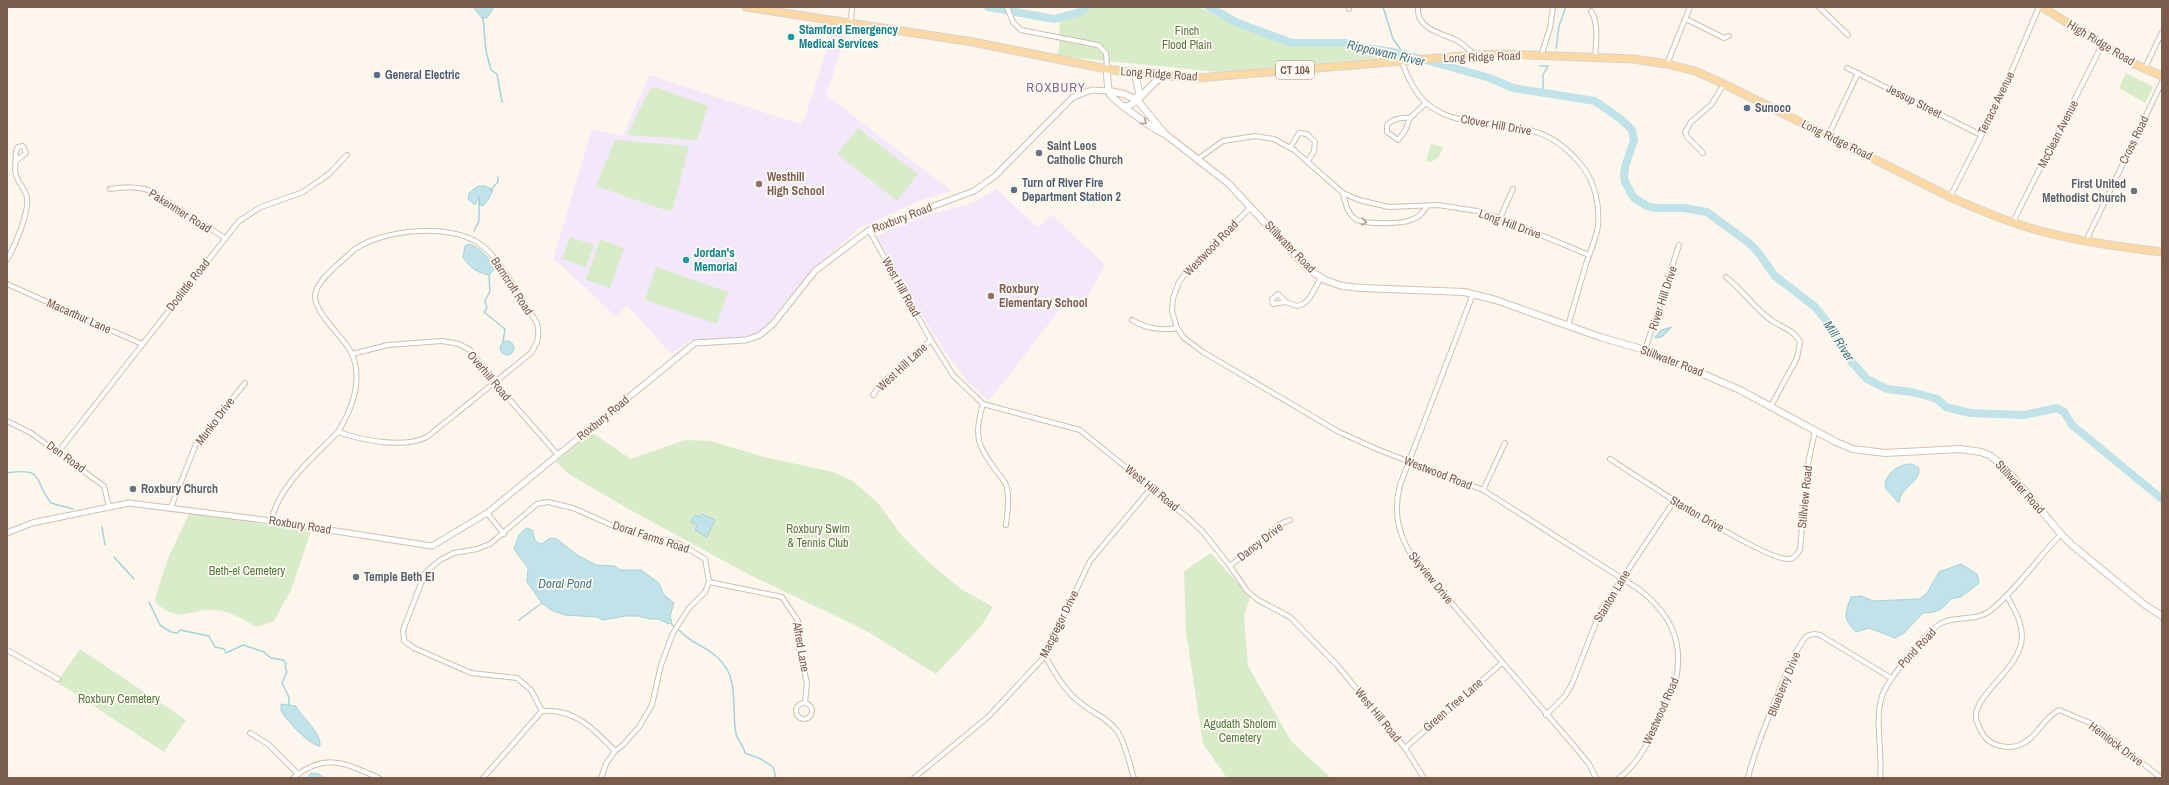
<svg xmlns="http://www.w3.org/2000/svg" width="2169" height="785" font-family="'Archivo Narrow',sans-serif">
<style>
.education{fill:#f3e8fa}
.green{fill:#d8ecc9}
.water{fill:#bfe3e8;stroke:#a5d3da}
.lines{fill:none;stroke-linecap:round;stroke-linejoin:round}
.stream{stroke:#a5d3da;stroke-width:1.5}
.river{stroke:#bfe3e8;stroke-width:8}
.minor-casing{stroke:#d1beb0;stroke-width:6}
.tertiary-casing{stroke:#d1beb0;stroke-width:7}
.secondary-casing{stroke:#d6c0b0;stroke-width:8}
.primary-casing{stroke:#dad1cd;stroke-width:9}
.minor{stroke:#fff;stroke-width:4}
.tertiary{stroke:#fff;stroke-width:5}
.secondary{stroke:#fff;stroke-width:6}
.primary{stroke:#fbd9a5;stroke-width:7}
.oneway{stroke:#af9d94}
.culture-dot{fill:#0f9aa8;stroke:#fffaf3;stroke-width:1.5}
.service-dot{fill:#5c6f8a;stroke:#fffaf3;stroke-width:1.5}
.worship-dot{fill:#6b7280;stroke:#fffaf3;stroke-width:1.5}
.education-dot{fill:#8d6e63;stroke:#fffaf3;stroke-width:1.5}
.labels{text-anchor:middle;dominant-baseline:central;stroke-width:3.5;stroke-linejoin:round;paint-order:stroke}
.shield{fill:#fffaf3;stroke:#a28b7f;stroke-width:1}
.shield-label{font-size:11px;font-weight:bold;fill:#7a5c4d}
.culture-label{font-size:12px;font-weight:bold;fill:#0d838f;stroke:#fffaf3;text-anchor:start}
.park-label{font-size:12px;fill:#537a41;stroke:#fffaf3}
.street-label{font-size:12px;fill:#7a5c4d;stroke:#fffaf3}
.service-label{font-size:12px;font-weight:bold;fill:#4e5e75;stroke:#fffaf3;text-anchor:start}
.worship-label{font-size:12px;font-weight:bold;fill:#5b616d;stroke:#fffaf3;text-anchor:start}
.education-label{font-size:12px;font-weight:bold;fill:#785e54;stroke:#fffaf3;text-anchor:start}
.water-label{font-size:13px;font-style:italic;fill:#437c86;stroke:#fffaf3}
.neighbourhood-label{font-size:13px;letter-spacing:1px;fill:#846695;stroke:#fffaf3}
</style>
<rect width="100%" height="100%" fill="#fdf6ec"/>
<g class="education">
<polygon points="833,28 848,30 826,95 952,191 921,200 860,228 811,271 763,330 743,338 691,340 671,354 627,305 616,317 561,265 553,260 592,129 623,136 649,75 800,124 805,118"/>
<polygon points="997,189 1038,228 1051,214 1105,265 1084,304 1072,294 989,401 967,381 947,354 923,317 876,236 918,218 972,203"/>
</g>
<g class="green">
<polygon points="1082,7 1198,7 1221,18 1285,44 1294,45 1335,40 1394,48 1401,56 1219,72 1057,56 1059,48 1060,18"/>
<polygon points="2126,73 2153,87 2145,103 2119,88"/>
<polygon points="655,87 708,106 697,140 627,135 650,89"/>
<polygon points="858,128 918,174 897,201 837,154"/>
<polygon points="615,140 689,146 673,209 668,211 596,186"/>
<polygon points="1431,144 1443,147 1439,157 1431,162 1426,161"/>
<polygon points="570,237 594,245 586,267 562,259"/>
<polygon points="600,239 624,248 610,288 586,280"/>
<polygon points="656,267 728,292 717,324 645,300"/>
<polygon points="591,432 631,459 685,440 710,441 764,457 833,472 853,481 878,503 903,537 926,560 961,589 993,607 982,625 936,674 865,630 748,574 625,507 569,474 556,462"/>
<path d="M189 514 311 531 291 590 274 621 257 627C247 622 227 610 217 610 189 608 181 625 156 603L155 598 169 556Z"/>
<polygon points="1211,553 1250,597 1244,616 1248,666 1291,741 1331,778 1227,778 1203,744 1186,632 1184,571"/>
<polygon points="80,649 186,720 164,752 57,682"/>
</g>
<g class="water">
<polygon points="473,7 494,7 487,18 482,18"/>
<polygon points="478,186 485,186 493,190 488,200 483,206 480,205 478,198 475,205 468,199 469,193"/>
<path d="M468 244C479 246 490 259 495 268L489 275C477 273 469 267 463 257L465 246Z"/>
<polygon points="1672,327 1662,337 1654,338 1661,330"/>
<circle cx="507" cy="348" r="7"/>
<path d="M1911 464 1918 467C1923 478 1907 485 1902 494 1900 496 1900 500 1899 503L1886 489 1885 482C1890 471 1899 464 1911 464Z"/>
<polygon points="702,514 715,520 707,537 695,530 697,525 691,522 695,515 700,517"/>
<path d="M526 528 532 530C535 537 533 542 542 544L550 538 557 539 577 555 596 565 615 566 620 570H641L659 583 663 594 674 603 670 617 672 621 669 624 658 619H650L638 616H625L603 620 597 617 565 615 551 610 542 603 527 582 528 568 514 549 519 535Z"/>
<path d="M1961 564 1977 574 1979 581 1978 584 1961 597 1950 599C1944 610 1935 613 1923 613L1904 633 1895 638 1869 628 1856 632C1842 618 1845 614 1851 597L1861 596 1873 601 1919 599 1927 593 1939 572Z"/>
<path d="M281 704 296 706C303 719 321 732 320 746 309 745 287 721 281 711Z"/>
<polygon points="311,773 319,774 324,778 307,778"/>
</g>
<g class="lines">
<g class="stream">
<polyline points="1383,7 1393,39 1404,54"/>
<polyline points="483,18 486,51 491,70 497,74 502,102"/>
<polyline points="1556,48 1559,26 1566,7"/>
<polyline points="1540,66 1548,66 1543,75 1543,92"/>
<polyline points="490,190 498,182 498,177"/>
<polyline points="474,231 479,221 479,197"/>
<polyline points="489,275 490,291 485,301 487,308 484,312 505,329 503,342"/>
<path d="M7 473C45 467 33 480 51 503L73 509"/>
<polyline points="102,527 105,545"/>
<polyline points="114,557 134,579"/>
<polyline points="149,602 160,625 171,632 177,633 180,630 209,636 215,647 224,649 226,653 243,645 264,652 271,658 283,660 286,663 285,667 287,672 282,683 289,697 289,705"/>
<polyline points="519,620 542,603"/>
<polyline points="671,623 673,626"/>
<path d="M679 630C690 643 708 647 719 659 740 679 731 708 736 734 738 741 744 746 745 753L761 759 773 767 776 778"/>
</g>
<g class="river">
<polyline points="988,7 1054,19 1080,12 1086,7"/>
<polyline points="1209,7 1238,23 1292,43 1351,43 1361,47 1404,54 1490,78 1513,88 1595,101 1622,120 1632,130 1634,140 1625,167 1624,176 1625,182 1634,198 1647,206 1654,208 1684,208 1707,212 1749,243 1757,251 1775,276 1814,306 1825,319 1836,334 1850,360 1867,379 1887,389 1912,392 1937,399 1946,407 1970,413 2024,415 2057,408 2064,412 2072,425 2162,499"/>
</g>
<defs>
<g id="minor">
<polyline points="1007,7 1013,22 1021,30 1098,45 1106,53 1107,69"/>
<polyline points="1349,7 1349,9"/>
<path d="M1418 7C1416 29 1441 33 1456 40 1463 44 1468 49 1474 54"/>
<polyline points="1819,7 1848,35"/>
<path d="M1591 11C1599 24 1596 43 1595 58"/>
<polyline points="1686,19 1724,38 1729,36"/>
<polyline points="851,22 852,7"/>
<polyline points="1541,56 1550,28 1553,7"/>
<path d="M1402 62C1409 81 1418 100 1436 110 1449 118 1463 120 1477 122 1523 128 1551 127 1582 166 1595 182 1600 206 1598 226 1596 239 1590 252 1586 264 1580 285 1574 305 1568 326"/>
<polyline points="1667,64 1690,7"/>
<polyline points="1847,68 1981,135"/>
<polyline points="2145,68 2162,32"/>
<path d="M1410 118 1405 131 1398 140 1387 132V125C1392 119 1402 117 1410 118L1426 103"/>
<polyline points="1828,136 1858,73"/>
<polyline points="1290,148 1299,133 1307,134 1315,142 1314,151 1308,161"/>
<polyline points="1703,153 1687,137 1685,132 1691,122 1711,105 1724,84"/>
<polyline points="1198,159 1223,141 1255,136 1274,139 1294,150 1343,193 1359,200 1389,207 1438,205 1477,211 1500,218 1589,255"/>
<path d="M110 189C124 187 137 186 151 191L225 238"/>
<path d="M1343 193C1345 202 1347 212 1354 218 1362 225 1401 224 1411 220 1419 218 1423 212 1427 206"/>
<polyline points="1950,197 1998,103 2039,7"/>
<path d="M1251 207 1190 268 1179 282 1173 298 1172 311 1177 328 1184 338 1203 352 1339 432 1379 450 1483 490 1640 590C1671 615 1685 643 1675 683 1661 713 1646 759 1619 778"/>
<polyline points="1500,218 1513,189"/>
<polyline points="2013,222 2102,45"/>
<polyline points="869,230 931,340 953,375 983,404 1080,430 1187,517 1202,531 1230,566 1247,591 1258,600 1290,617 1337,665 1405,748 1424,778"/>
<polyline points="2086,241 2162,82"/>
<path d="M7 260C15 245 29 214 27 198 26 190 18 183 16 175 14 169 16 158 16 151L18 147 23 146 26 153 17 160"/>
<path d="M1726 277C1744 291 1755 310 1774 322 1784 328 1795 331 1800 342L1797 358 1771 406"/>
<polyline points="7,284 142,344"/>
<path d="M1473 294 1400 485C1393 512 1398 534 1413 558L1575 747 1589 764 1596 778"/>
<polyline points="1286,302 1278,294 1272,299 1273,304 1286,302 1297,306 1303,304 1309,299 1321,278"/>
<path d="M1132 320C1144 328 1162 331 1177 328"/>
<polyline points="1645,350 1679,245"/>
<polyline points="352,354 388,345 442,341 459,344 470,350 495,383 558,455"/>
<polyline points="873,395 880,385 931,340"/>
<path d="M983 404C973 437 978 446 997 472 1001 477 1006 482 1007 488 1010 500 1007 513 1006 525"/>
<polyline points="7,421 31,433 104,486 109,506"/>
<polyline points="59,451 239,221 261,207 303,192 329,174 347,155"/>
<path d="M1610 459C1636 476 1766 562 1789 559 1795 558 1798 554 1800 549L1808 464 1815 431"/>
<polyline points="1483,490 1505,443"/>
<polyline points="171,507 196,444 245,383"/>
<polyline points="487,513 504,534"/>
<path d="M271 521C280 484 312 459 338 432 362 440 403 449 427 437L531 353C538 342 540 336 537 323 522 301 501 259 480 244 451 223 384 229 355 249 349 254 343 260 337 265 329 273 320 280 316 291 309 309 343 336 351 352 364 379 352 409 338 432"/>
<polyline points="1230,566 1280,524 1290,520"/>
<polyline points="709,582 782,597 798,621 799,649 807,683 805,703"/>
<path d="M2007 596C2015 611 2025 626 2021 644 2015 671 1977 694 1976 715 1975 720 1978 725 1980 729 1983 736 1988 741 1994 744 2003 748 2011 748 2020 745 2037 738 2043 718 2059 710L2095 725 2161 778"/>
<polyline points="7,650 58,679"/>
<path d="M1045 656C1055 673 1065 692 1082 704 1094 714 1108 718 1118 732 1126 745 1129 763 1134 778"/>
<circle cx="804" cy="711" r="8"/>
<polyline points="542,711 531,690 517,678 471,673 414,648 404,641 403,630 425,573 440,560 454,553 477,549 490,544 537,504 548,502 573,508 618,528 680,544 705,559 709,582 705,592 689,608 673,633 661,665 652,705 639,727 623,745 615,751 606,764 601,778"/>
<path d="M542 711C574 708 594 729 615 751"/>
<polyline points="1546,715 1565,696 1572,684 1600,612 1674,501"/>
<polyline points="250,733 268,744 298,774"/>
<polyline points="1405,748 1502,663"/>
<path d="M293 778C325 752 345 763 379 778"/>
<polyline points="483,778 542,711"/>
<polyline points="914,778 988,717 1045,656 1090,561 1152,487"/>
<path d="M1748 778C1753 755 1792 651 1806 637 1811 633 1815 634 1820 635L1891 678"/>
<path d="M1880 778C1883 751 1874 722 1882 696 1887 681 1929 627 1944 622 1959 616 1977 621 1990 611 2017 589 2037 559 2061 534"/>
</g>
<polyline id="tertiary" points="7,533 32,523 129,503 271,521 432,546 487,513 695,343 746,340 760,335 773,324 815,271 869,230 974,191 995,176 1073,97 1092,90 1109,91"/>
<g id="secondary">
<path d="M1107 69C1107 77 1107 86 1110 94 1114 101 1156 131 1165 134L1228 183 1308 269 1325 280 1342 286 1362 288 1464 292 1496 300 1600 337 1645 350 1675 362 1740 390 1836 442 1853 449 1885 453 1961 449 1981 452 1991 456 2008 471 2061 534 2072 545 2145 605 2162 616"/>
<polyline points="1135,74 1139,92 1137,99"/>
<polyline points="1109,91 1124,94 1137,100 1165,134"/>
<path d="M1125 107C1140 103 1148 85 1163 76"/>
</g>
<g id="primary">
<path d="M746 7 973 42 1107 69 1140 74 1198 78 1474 55 1506 54 1633 59 1667 64 1695 71 1724 84 1950 197C1979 210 2010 223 2041 231 2081 242 2122 247 2162 252"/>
<polyline points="2042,7 2132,63 2162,76"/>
</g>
</defs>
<use href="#minor" class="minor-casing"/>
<use href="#tertiary" class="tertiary-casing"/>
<use href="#secondary" class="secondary-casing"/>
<use href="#primary" class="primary-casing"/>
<use href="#minor" class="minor"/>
<use href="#tertiary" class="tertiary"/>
<use href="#secondary" class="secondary"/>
<use href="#primary" class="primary"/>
</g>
<defs><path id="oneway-chevron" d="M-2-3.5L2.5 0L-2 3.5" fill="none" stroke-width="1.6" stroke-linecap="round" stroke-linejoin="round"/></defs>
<g class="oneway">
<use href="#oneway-chevron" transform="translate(1144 122) rotate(39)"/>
<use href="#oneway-chevron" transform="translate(1364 222) rotate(9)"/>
</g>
<g class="culture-dot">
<circle cx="791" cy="37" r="4"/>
<circle cx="686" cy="260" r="4"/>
</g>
<g class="service-dot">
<circle cx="377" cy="75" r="4"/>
<circle cx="1747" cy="108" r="4"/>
<circle cx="1014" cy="190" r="4"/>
</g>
<g class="worship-dot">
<circle cx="1039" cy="153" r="4"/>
<circle cx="2134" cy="191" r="4"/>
<circle cx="133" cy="489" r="4"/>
<circle cx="356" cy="577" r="4"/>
</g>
<g class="education-dot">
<circle cx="759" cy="184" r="4"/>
<circle cx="991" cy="296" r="4"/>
</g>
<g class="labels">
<rect class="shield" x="1276" y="61" width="38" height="18" rx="3"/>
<g class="shield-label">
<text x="1295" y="70">CT 104</text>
</g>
<g class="culture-label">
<text x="799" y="30">Stamford Emergency<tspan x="799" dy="14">Medical Services</tspan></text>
<text x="694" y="253">Jordan's<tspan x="694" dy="14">Memorial</tspan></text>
</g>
<g class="park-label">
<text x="1187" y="31">Finch<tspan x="1187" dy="14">Flood Plain</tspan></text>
<text x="818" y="529">Roxbury Swim<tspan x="818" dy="14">&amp; Tennis Club</tspan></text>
<text x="247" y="571">Beth-el Cemetery</text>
<text x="119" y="699">Roxbury Cemetery</text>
<text x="1240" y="724">Agudath Sholom<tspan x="1240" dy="14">Cemetery</tspan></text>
</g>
<g class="street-label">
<text transform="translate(2101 43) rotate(31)">High Ridge Road</text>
<text transform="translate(1482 57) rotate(-2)">Long Ridge Road</text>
<text transform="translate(1159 74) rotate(4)">Long Ridge Road</text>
<text transform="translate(1914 101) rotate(27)">Jessup Street</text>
<text transform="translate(1996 103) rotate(-64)">Terrace Avenue</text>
<text transform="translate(1496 125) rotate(10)">Clover Hill Drive</text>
<text transform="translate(2058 134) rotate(-63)">McClean Avenue</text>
<text transform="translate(1837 140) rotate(26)">Long Ridge Road</text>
<text transform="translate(2134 140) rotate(-64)">Cross Road</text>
<text transform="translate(180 211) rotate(32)">Pakenmer Road</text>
<text transform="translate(902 218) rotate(-21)">Roxbury Road</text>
<text transform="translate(1510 224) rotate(20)">Long Hill Drive</text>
<text transform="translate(1290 247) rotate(46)">Stillwater Road</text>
<text transform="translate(1211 248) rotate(-46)">Westwood Road</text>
<text transform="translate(188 285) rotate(-52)">Doolittle Road</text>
<text transform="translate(512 286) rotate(57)">Barncroft Road</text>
<text transform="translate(901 287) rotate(61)">West Hill Road</text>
<text transform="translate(1663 298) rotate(-72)">River Hill Drive</text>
<text transform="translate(79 316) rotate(24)">Macarthur Lane</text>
<text transform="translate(1672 361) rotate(21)">Stillwater Road</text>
<text transform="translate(902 367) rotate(-43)">West Hill Lane</text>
<text transform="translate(489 376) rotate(50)">Overhill Road</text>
<text transform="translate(603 418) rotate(-39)">Roxbury Road</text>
<text transform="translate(215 421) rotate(-53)">Munko Drive</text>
<text transform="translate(66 457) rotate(36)">Den Road</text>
<text transform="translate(1438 473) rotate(21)">Westwood Road</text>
<text transform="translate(2020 487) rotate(48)">Stillwater Road</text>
<text transform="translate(1152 488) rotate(39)">West Hill Road</text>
<text transform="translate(1805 497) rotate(-84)">Stillview Road</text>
<text transform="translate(1697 514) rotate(30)">Stanton Drive</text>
<text transform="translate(300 525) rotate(9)">Roxbury Road</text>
<text transform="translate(651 537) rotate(18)">Doral Farms Road</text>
<text transform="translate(1260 542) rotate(-38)">Dancy Drive</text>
<text transform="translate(1431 578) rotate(51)">Skyview Drive</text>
<text transform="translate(1612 596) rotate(-59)">Stanton Lane</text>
<text transform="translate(1059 624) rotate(-64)">Macgregor Drive</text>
<text transform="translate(801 647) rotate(80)">Alfred Lane</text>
<text transform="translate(1917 648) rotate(-47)">Pond Road</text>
<text transform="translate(1784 684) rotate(-68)">Blueberry Drive</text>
<text transform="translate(1453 705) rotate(-41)">Green Tree Lane</text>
<text transform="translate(1661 711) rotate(-66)">Westwood Road</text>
<text transform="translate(1378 715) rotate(51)">West Hill Road</text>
<text transform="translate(2116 744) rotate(37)">Hemlock Drive</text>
</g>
<g class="service-label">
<text x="385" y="75">General Electric</text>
<text x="1755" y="108">Sunoco</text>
<text x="1022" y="183">Turn of River Fire<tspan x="1022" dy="14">Department Station 2</tspan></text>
</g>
<g class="worship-label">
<text x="1047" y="146">Saint Leos<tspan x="1047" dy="14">Catholic Church</tspan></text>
<text x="2126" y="184" text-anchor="end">First United<tspan x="2126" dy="14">Methodist Church</tspan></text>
<text x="141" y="489">Roxbury Church</text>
<text x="364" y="577">Temple Beth El</text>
</g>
<g class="education-label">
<text x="767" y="177">Westhill<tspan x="767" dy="14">High School</tspan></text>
<text x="999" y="289">Roxbury<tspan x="999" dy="14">Elementary School</tspan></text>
</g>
<g class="water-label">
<text transform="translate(1386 53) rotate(13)">Rippowam River</text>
<text transform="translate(1839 341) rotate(57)">Mill River</text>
<text x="565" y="583">Doral Pond</text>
</g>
<g class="neighbourhood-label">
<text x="1056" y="87">ROXBURY</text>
</g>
</g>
<rect width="2169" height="785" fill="none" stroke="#7a5c4d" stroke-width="16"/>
</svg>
